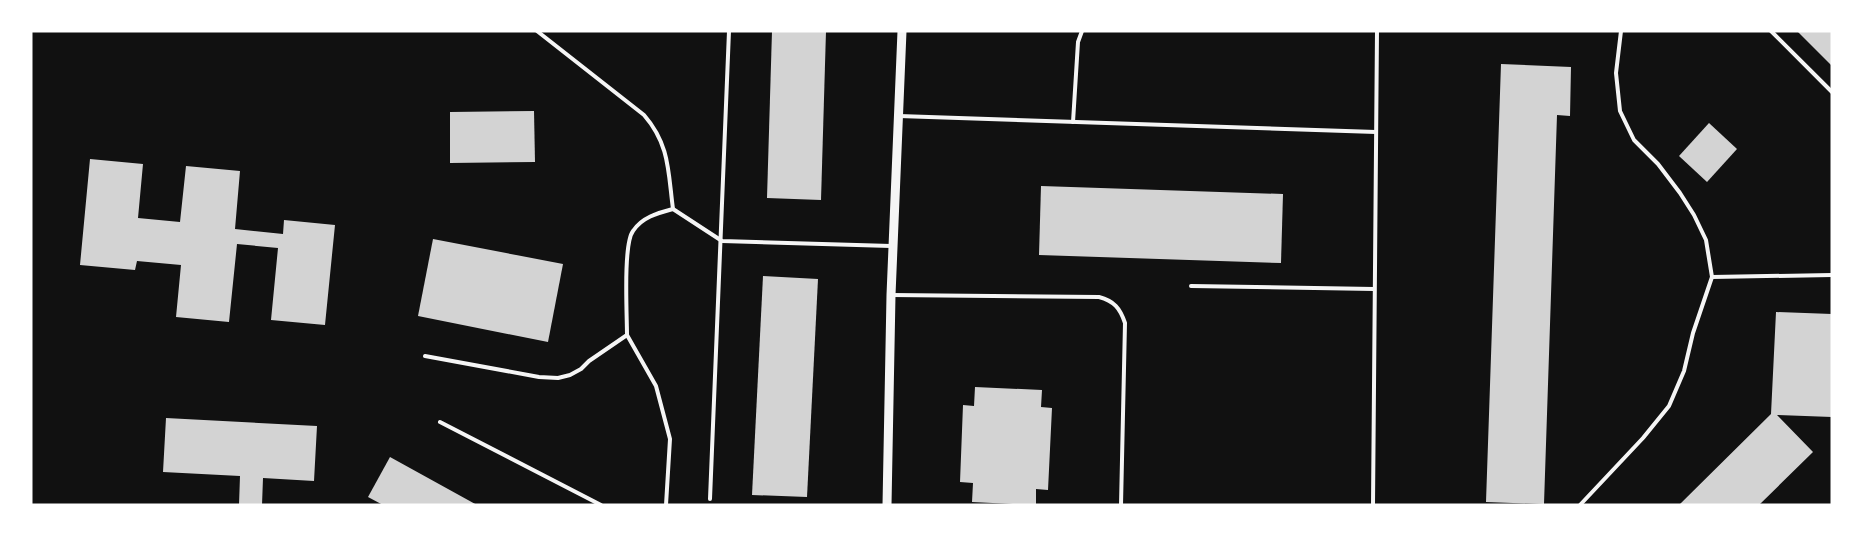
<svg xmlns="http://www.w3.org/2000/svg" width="1863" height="536" font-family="'Nunito Sans',sans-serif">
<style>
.building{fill:#d3d3d3}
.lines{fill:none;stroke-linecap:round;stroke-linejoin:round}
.service{stroke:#f5f5f5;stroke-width:4}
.tertiary{stroke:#f5f5f5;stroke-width:9}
</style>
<rect width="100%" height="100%" fill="#111"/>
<g class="building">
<polygon points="772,31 826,31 821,200 767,198"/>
<polygon points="1797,31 1832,31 1832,66"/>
<polygon points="1501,64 1571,67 1570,116 1557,115 1544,504 1486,502"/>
<polygon points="534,111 535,162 450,163 450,112"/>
<polygon points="1709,123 1737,149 1707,182 1679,156"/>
<polygon points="90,159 143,164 138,218 180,222 186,166 240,171 235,229 283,234 284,220 335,225 325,325 271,320 278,248 237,244 229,322 176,317 181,265 137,261 135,270 80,265"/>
<polygon points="1041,186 1283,194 1281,263 1039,255"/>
<polygon points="433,239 563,264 548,342 418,316"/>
<polygon points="763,276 818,279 807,497 752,495"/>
<polygon points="1776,312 1832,314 1832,417 1777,415 1813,452 1759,505 1679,505 1771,414"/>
<polygon points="975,387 1042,390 1041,407 1052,408 1048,490 1036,489 1036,505 972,502 973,483 960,482 963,405 974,406"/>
<polygon points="166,418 317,426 314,481 263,478 262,505 239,505 240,476 163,472"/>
<polygon points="390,457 477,505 383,505 368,497"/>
</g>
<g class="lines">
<g class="service">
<path d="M537 31 644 115C670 145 668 172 673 209L722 241 891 246"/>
<polyline points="1771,31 1832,92"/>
<polyline points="899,116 1376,132"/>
<polyline points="1073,122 1078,42 1082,31"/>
<polyline points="1712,277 1832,275"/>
<polyline points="1191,286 1374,289"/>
<path d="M891 295 1099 297C1114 301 1120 308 1125 323L1121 505"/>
<polyline points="627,335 656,386 670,439 666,505"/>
<path d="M425 356 539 377 558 378 570 375 581 369 589 361 627 335C627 315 623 244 633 231 642 217 658 213 673 209"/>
<polyline points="440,422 601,505"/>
<polyline points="710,499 729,31"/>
<polyline points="1373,505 1377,31"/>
<polyline points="1580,505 1643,438 1669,406 1684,371 1693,333 1712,277 1706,240 1694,215 1680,193 1658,164 1634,140 1620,111 1616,73 1621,31"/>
</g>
<polyline class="tertiary" points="887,505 891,295 902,31"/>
</g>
<rect width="1863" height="536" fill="none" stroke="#ffffff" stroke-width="65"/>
</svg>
